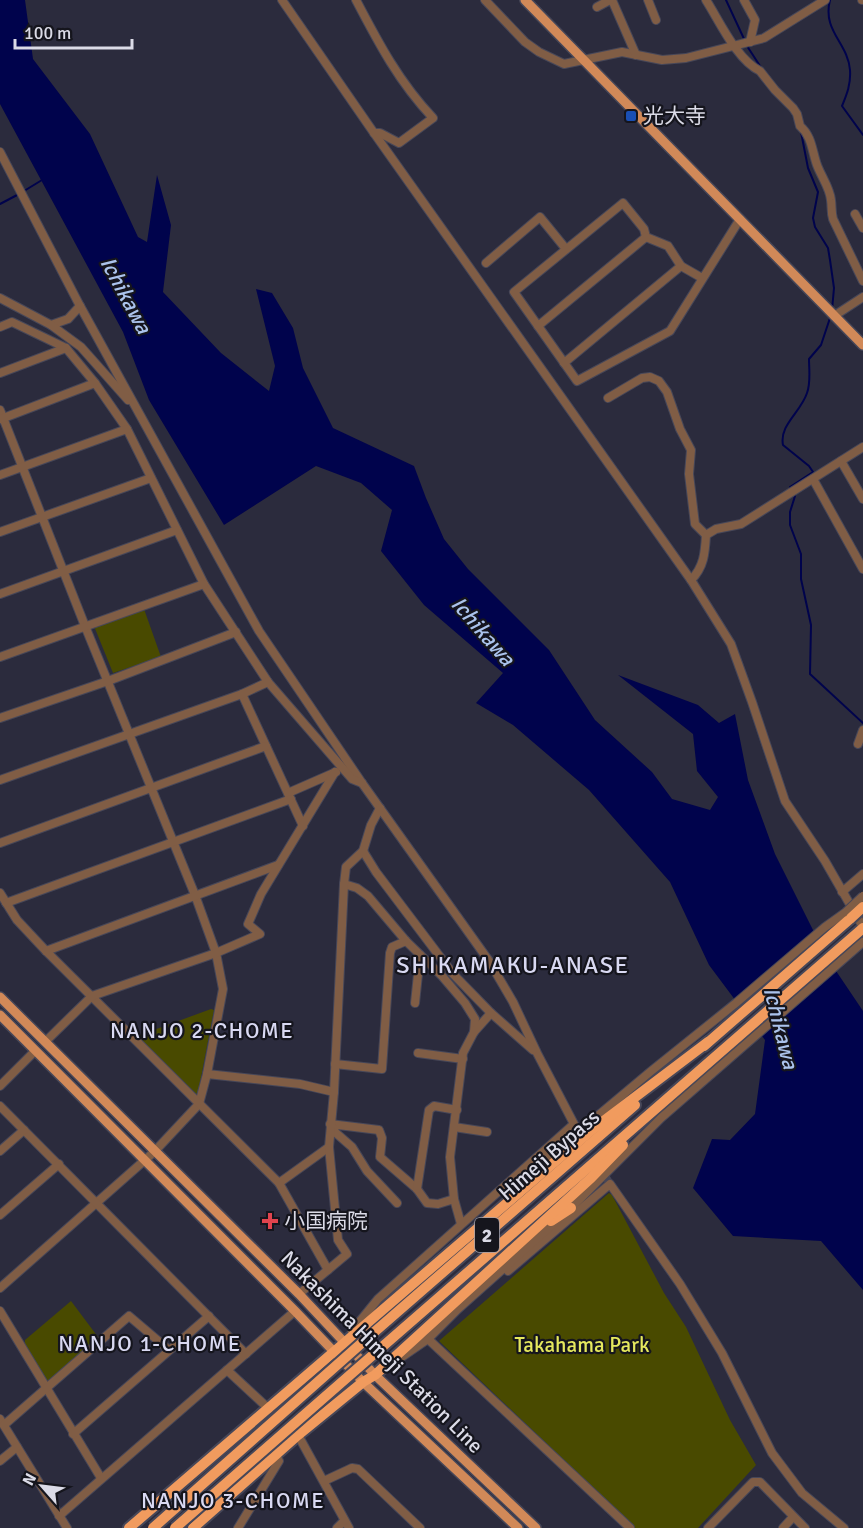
<svg xmlns="http://www.w3.org/2000/svg" width="863" height="1528" font-family="Signika,'Noto Sans JP',sans-serif">
<style>
.green{fill:#494a00}
.water{fill:#00034c}
.pier{fill:#2b2b3d}
.lines{fill:none;stroke-linecap:round;stroke-linejoin:round}
.stream{stroke:#00034c;stroke-width:2}
.minor-tunnel{stroke:#454556;stroke-width:8;stroke-dasharray:8 4;stroke-linecap:butt}
.minor-casing{stroke:#474758;stroke-width:10}
.major-casing{stroke:#474758;stroke-width:12}
.highway-casing{stroke:#474758;stroke-width:14}
.minor{stroke:#805d45;stroke-width:8}
.major{stroke:#d18958;stroke-width:9}
.highway{stroke:#f19b5e;stroke-width:10}
.minor-bridge-casing{stroke:#474758;stroke-width:10;stroke-linecap:butt}
.highway-bridge-casing{stroke:#474758;stroke-width:14;stroke-linecap:butt}
.minor-bridge{stroke:#805d45;stroke-width:8}
.highway-bridge{stroke:#f19b5e;stroke-width:10}
.transit-dot{fill:#1a4fb4;stroke:#15151d;stroke-width:2}
.health-dot{fill:#e0444e;stroke:#15151d;stroke-width:2}
.labels{text-anchor:middle;dominant-baseline:central;stroke-width:4.5;stroke-linejoin:round;paint-order:stroke}
.shield{fill:#15151d;stroke:#a0a0aa;stroke-width:1.5}
.shield-label{font-size:20px;font-weight:bold;fill:#dbdbe7}
.poi-label{font-size:21px;fill:#dbdbe7;stroke:#15151d;text-anchor:start}
.street-label{font-size:21px;fill:#dbdbe7;stroke:#15151d}
.park-label{font-size:21px;fill:#e5e85e;stroke:#15151d}
.water-label{font-size:22px;font-style:italic;fill:#abc3ec;stroke:#15151d}
.neighbourhood-label{font-size:22px;letter-spacing:1.5px;fill:#d9d9f2;stroke:#15151d}
.quarter-label{font-size:24px;letter-spacing:1.5px;fill:#d9d9f2;stroke:#15151d}
</style>
<rect width="100%" height="100%" fill="#2b2b3d"/>
<g class="green">
<polygon points="144,609 161,657 113,673 94,626"/>
<polygon points="211,1009 214,1010 198,1093 194,1095 139,1040 140,1035"/>
<polygon points="609,1193 612,1195 664,1293 686,1327 730,1420 756,1465 698,1528 635,1528 439,1341"/>
<polygon points="71,1301 98,1337 50,1380 44,1380 25,1346 25,1340"/>
</g>
<polygon class="water" points="0,0 25,0 33,59 90,134 138,237 147,242 157,175 171,225 163,292 221,353 269,391 275,366 256,289 272,293 293,328 303,368 333,428 414,466 426,498 444,539 468,569 549,650 595,720 652,772 672,799 710,810 718,797 697,771 693,734 618,675 698,705 719,723 735,714 748,780 775,854 826,956 863,1011 863,1290 821,1241 733,1236 693,1188 712,1139 730,1140 755,1114 765,1040 709,965 670,882 589,790 513,725 476,703 503,673 424,605 381,551 392,510 361,483 316,466 224,525 149,400 123,332 0,104"/>
<polygon class="pier" points="816,929 838,969 760,1037 733,1002"/>
<g class="lines">
<g class="stream">
<polyline points="726,0 745,41"/>
<path d="M830 0C822 31 848 43 850 70 851 84 847 94 842 106L863 135"/>
<polyline points="747,46 762,69"/>
<polyline points="801,132 808,168 818,192 813,218 815,227 828,248 830,260 834,288 832,310"/>
<polyline points="24,191 42,180"/>
<polyline points="0,204 19,194"/>
<path d="M831 315 821 345 809 359C809 370 811 383 807 393 801 412 779 425 783 445L809 466 813 472 790 487 795 496 790 512V525L801 554V579L811 625 810 674 863 723"/>
</g>
<polyline class="minor-tunnel" points="574,1124 610,1184"/>
<defs>
<g id="minor">
<polyline points="282,0 374,133 691,580 731,644 752,702 785,801 825,861 863,927"/>
<path d="M356 0C379 44 399 82 433 118L399 143 380 133H374"/>
<polyline points="485,0 525,42 539,52 564,64 622,52 662,60 686,58 764,38 825,0"/>
<polyline points="612,0 636,55"/>
<polyline points="648,0 656,20"/>
<path d="M706 0C720 22 737 60 760 71L775 90 793 108 797 114 800 126C812 136 812 151 817 165 821 176 830 188 831 200 832 207 831 212 833 219L863 281"/>
<polyline points="744,0 755,20 750,42"/>
<polyline points="862,0 863,0"/>
<polyline points="597,7 610,0"/>
<polyline points="0,152 80,306 259,631 362,783 489,961 513,1002 537,1053 574,1124 378,1299 352,1331"/>
<polyline points="855,214 863,228"/>
<polyline points="486,263 540,217 566,249"/>
<polyline points="702,278 681,266 668,246 646,237 644,229 623,203 514,292 577,381 670,331 740,219"/>
<polyline points="0,298 51,325 68,319 80,306"/>
<polyline points="834,316 863,297"/>
<polyline points="51,325 81,347 128,400"/>
<polyline points="538,326 646,237"/>
<polyline points="0,327 12,322 66,348 95,383"/>
<polyline points="564,363 681,266"/>
<polyline points="0,373 66,348"/>
<polyline points="608,398 642,378 650,377 659,381 667,392 680,429 691,450 689,474 695,524 706,535"/>
<polyline points="0,410 85,626 195,895 216,953 223,989 207,1074 199,1104 154,1152 0,1288"/>
<polyline points="1,419 95,383 127,429 204,584 268,682 352,779 362,783"/>
<polyline points="841,461 863,499"/>
<polyline points="0,475 127,429"/>
<polyline points="813,479 863,569"/>
<polyline points="0,532 151,478"/>
<path d="M691 580C704 567 705 553 706 535L716 529 741 524 863 447"/>
<polyline points="0,594 177,530"/>
<polyline points="0,657 204,584"/>
<polyline points="242,694 303,826"/>
<polyline points="0,718 108,681 236,632"/>
<polyline points="858,744 863,730"/>
<polyline points="0,780 242,694 268,682"/>
<polyline points="288,793 336,772"/>
<polyline points="0,843 266,746"/>
<polyline points="363,851 376,872 453,974 491,1013 533,1050"/>
<polyline points="344,884 357,888 368,896 406,941 442,976 465,1003 475,1019 474,1032"/>
<polyline points="842,892 863,874"/>
<polyline points="0,893 17,920 46,951 279,1183 329,1147"/>
<polyline points="6,903 291,799"/>
<polyline points="46,951 278,865"/>
<polyline points="415,1003 420,955"/>
<polyline points="45,1042 92,996 216,953 260,934 248,924 261,894 335,772"/>
<polyline points="418,1053 463,1059"/>
<polyline points="335,1064 382,1069 390,953 392,947 406,941"/>
<polyline points="207,1074 300,1084 334,1092"/>
<polyline points="0,1086 35,1051"/>
<polyline points="0,1106 246,1354"/>
<polyline points="330,1124 379,1130 382,1138 380,1157 417,1189 427,1203 438,1204 454,1199"/>
<polyline points="331,1125 336,1133 352,1147 367,1171 397,1203"/>
<polyline points="454,1127 487,1132"/>
<polyline points="0,1151 24,1130"/>
<polyline points="279,1183 328,1270"/>
<polyline points="417,1189 429,1110 434,1106 457,1110"/>
<polyline points="513,1192 533,1170 650,1072 736,1003 825,927 846,912"/>
<polyline points="568,1211 661,1118 863,942"/>
<polyline points="0,1215 59,1164"/>
<polyline points="461,1224 454,1199 450,1157 463,1053 474,1032 491,1013"/>
<polyline points="508,1271 610,1184 680,1284 722,1353 772,1453 802,1493 844,1528"/>
<polyline points="299,1294 347,1254 338,1240 329,1147 334,1092 344,884 346,867 363,851 371,825 380,808"/>
<polyline points="0,1311 101,1478"/>
<polyline points="428,1339 630,1528"/>
<polyline points="399,1359 428,1339 458,1309 559,1219"/>
<polyline points="227,1370 269,1409"/>
<polyline points="0,1419 67,1528"/>
<polyline points="4,1425 129,1316 169,1350"/>
<polyline points="73,1434 209,1316"/>
<polyline points="298,1435 349,1528"/>
<polyline points="0,1461 17,1447"/>
<polyline points="324,1481 352,1468 358,1469 420,1528"/>
<polyline points="59,1516 295,1311"/>
<polyline points="238,1528 279,1461 276,1455"/>
<polyline points="337,1528 344,1521"/>
<polyline points="708,1528 753,1482 760,1482 805,1528"/>
<polyline points="783,1528 793,1517"/>
</g>
<g id="major">
<polyline points="525,0 863,345"/>
<polyline points="0,997 299,1294 375,1375 536,1528"/>
<polyline points="0,1015 295,1311 363,1382 518,1528"/>
</g>
<g id="highway">
<polyline points="704,1046 851,918"/>
<polyline points="551,1221 571,1208"/>
<polyline points="364,1341 635,1105"/>
<polyline points="374,1354 863,928"/>
<polyline points="129,1528 593,1129 708,1042"/>
<polyline points="193,1528 298,1435 363,1382 375,1375 591,1178 623,1145"/>
</g>
</defs>
<use href="#minor" class="minor-casing"/>
<use href="#major" class="major-casing"/>
<use href="#highway" class="highway-casing"/>
<use href="#minor" class="minor"/>
<use href="#major" class="major"/>
<use href="#highway" class="highway"/>
<defs>
<polyline id="minor-bridge" points="846,912 863,896"/>
<g id="highway-bridge">
<polyline points="851,918 863,907"/>
<polyline points="153,1528 364,1341"/>
<polyline points="175,1528 374,1354"/>
</g>
</defs>
<use href="#minor-bridge" class="minor-bridge-casing"/>
<use href="#highway-bridge" class="highway-bridge-casing"/>
<use href="#minor-bridge" class="minor-bridge"/>
<use href="#highway-bridge" class="highway-bridge"/>
</g>
<rect class="transit-dot" x="625" y="110" width="12" height="12" rx="3"/>
<path class="health-dot" d="M267 1212h6v6h6v6h-6v6h-6v-6h-6v-6h6z"/>
<g class="labels">
<rect class="shield" x="475" y="1218" width="24" height="34" rx="4.5"/>
<g class="shield-label">
<text x="487" y="1235">2</text>
</g>
<g class="poi-label">
<text x="643" y="116">光大寺</text>
<text x="284" y="1221">小国病院</text>
</g>
<g class="street-label">
<text transform="translate(549 1155) rotate(-41)">Himeji Bypass</text>
<text transform="translate(382 1352) rotate(45)">Nakashima Himeji Station Line</text>
</g>
<g class="park-label">
<text x="582" y="1345">Takahama Park</text>
</g>
<g class="water-label">
<text transform="translate(126 295) rotate(62)">Ichikawa</text>
<text transform="translate(483 631) rotate(49)">Ichikawa</text>
<text transform="translate(781 1028) rotate(76)">Ichikawa</text>
</g>
<g class="neighbourhood-label">
<text x="202" y="1030">NANJO 2-CHOME</text>
<text x="150" y="1343">NANJO 1-CHOME</text>
<text x="233" y="1500">NANJO 3-CHOME</text>
</g>
<g class="quarter-label">
<text x="513" y="965">SHIKAMAKU-ANASE</text>
</g>
</g>
<g transform="translate(42 1486) rotate(298)" stroke="#15151d" stroke-width="4.5" paint-order="stroke">
<path d="M0-4.5L10 22L0 15L-10 22Z" fill="#dbdbe7"/>
<text y="-9" font-size="16" font-weight="bold" text-anchor="middle" fill="#dbdbe7">N</text>
</g>
<path d="M15 39v9h117v-9" fill="none" stroke="#dbdbe7" stroke-width="3"/>
<text x="24" y="39" font-size="18" fill="#dbdbe7" stroke="#15151d" stroke-width="4.5" paint-order="stroke">100 m</text>
</svg>
